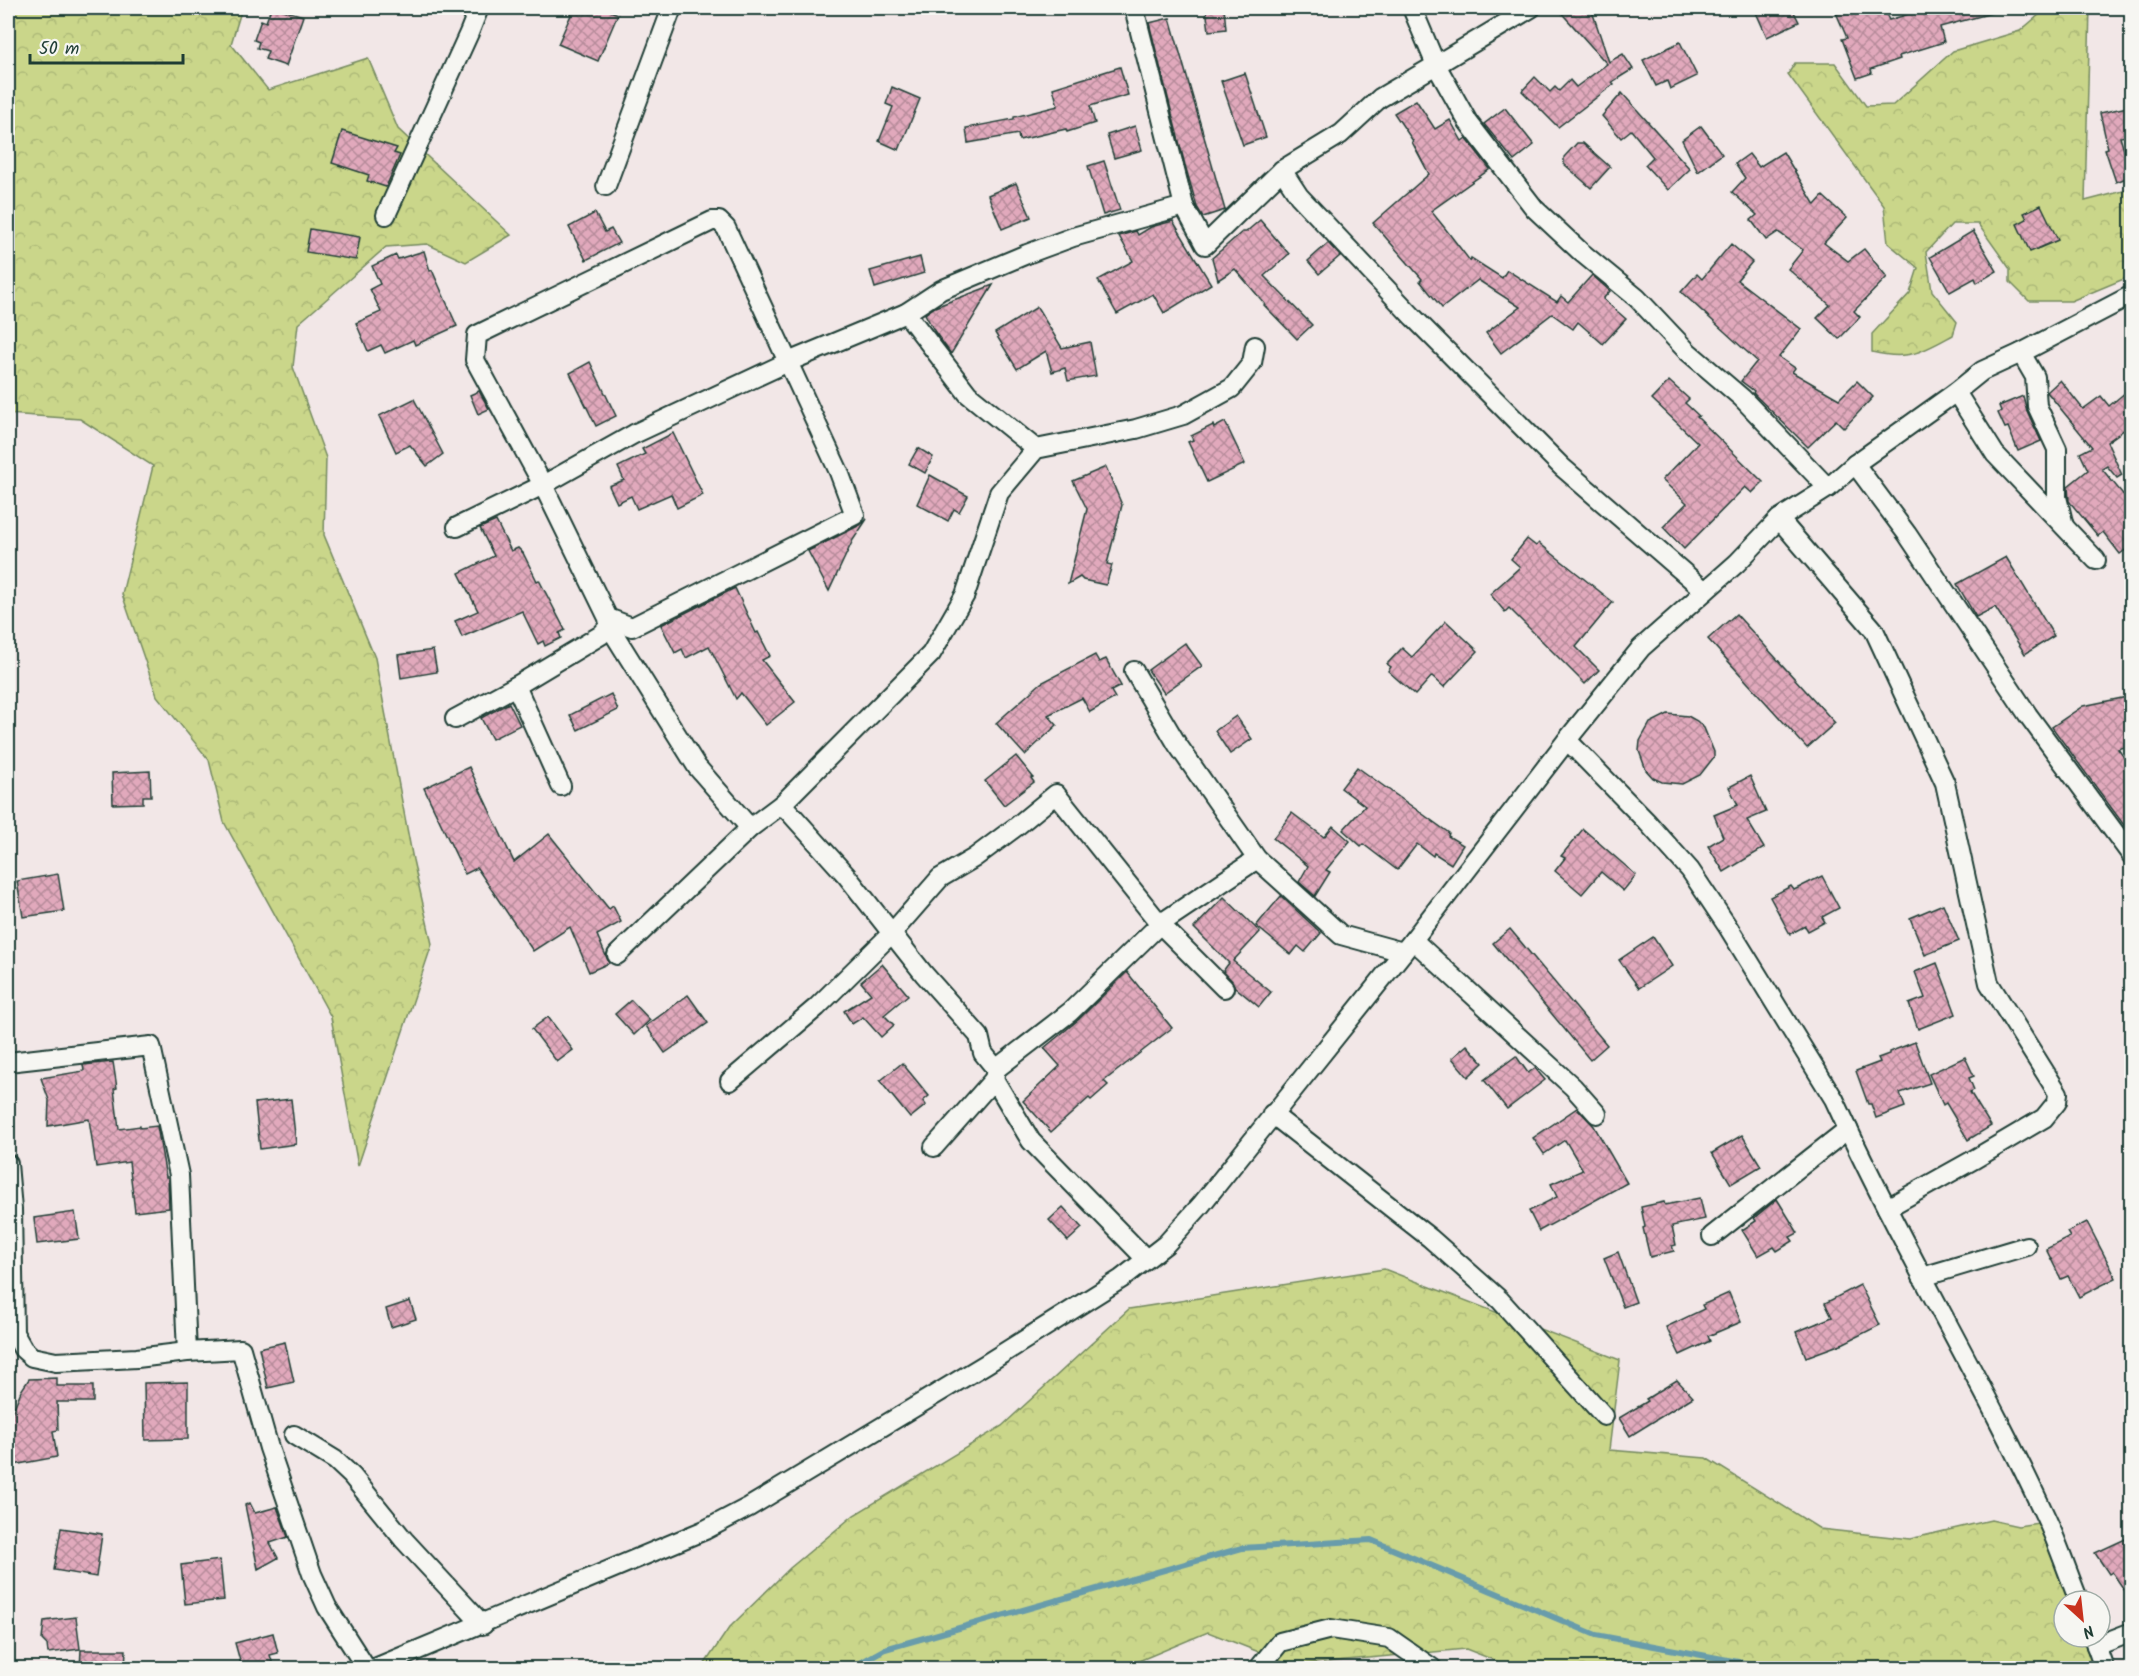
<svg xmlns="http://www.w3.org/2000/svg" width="2139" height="1676" font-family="Kalam,sans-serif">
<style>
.forest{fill:url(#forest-crowns);stroke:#748a5f;stroke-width:1.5}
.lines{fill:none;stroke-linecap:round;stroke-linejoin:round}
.stream{stroke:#689cab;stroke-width:6}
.building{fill:url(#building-cross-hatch);stroke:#1f3d34;stroke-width:1.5}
.street-casing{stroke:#1f3d34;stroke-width:22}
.street{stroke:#f6f6f2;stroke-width:18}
</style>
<defs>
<pattern id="forest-crowns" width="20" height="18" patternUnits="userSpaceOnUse" patternTransform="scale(1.5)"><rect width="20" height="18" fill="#cad68a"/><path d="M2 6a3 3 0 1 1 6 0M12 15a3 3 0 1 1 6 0" fill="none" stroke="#adb978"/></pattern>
<pattern id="building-cross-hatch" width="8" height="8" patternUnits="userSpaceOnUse" patternTransform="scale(1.5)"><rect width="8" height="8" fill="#e1a9bc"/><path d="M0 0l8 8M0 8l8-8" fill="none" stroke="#b68b9a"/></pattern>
</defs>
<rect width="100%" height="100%" fill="#f2e7e7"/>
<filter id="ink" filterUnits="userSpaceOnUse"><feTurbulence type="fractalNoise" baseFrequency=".0167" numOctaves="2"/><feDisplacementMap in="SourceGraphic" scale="12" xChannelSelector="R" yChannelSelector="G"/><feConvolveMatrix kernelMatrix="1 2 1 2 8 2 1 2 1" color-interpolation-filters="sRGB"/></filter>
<g filter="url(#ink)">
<g class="forest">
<polygon points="8,8 242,8 231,44 268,90 368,58 398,129 511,235 466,262 427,244 386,247 298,324 293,367 326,458 324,535 375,658 413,860 432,944 358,1166 331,1017 224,822 209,760 157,696 122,594 153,466 80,419 8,414"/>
<path d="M2047 8H2090L2085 201 2131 189V276L2071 301H2029L2010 282V269L1978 224H1952L1926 252 1932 291 1957 322 1953 335C1922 352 1909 361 1872 352V334L1910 293 1918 268 1888 243 1884 206 1788 74 1795 63H1835L1866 106 1893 105 1953 51 2020 31Z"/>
<polygon points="1384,1269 1620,1360 1609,1450 1706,1458 1820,1529 1910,1539 1991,1520 2018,1526 2045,1522 2075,1601 2064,1601 2064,1637 2089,1637 2101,1668 1514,1668 1466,1649 1292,1665 1208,1632 1122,1668 702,1668 729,1628 790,1568 854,1515 1002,1426 1129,1309"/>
</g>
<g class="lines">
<polyline class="stream" points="851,1668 885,1649 1242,1548 1371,1540 1596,1635 1770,1668"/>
</g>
<g class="building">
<polygon points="271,8 277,8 303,16 286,66 265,59 268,51 257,48 259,42 254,40 261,20 266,22"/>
<polygon points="574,8 603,8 618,14 598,61 558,44"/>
<polygon points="1206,8 1224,8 1226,29 1209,31"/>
<polygon points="1557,8 1591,8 1609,62 1623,54 1633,69 1612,82 1614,84 1558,127 1522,91 1535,77 1550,92 1555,87 1559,91 1570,80 1576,87 1607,64"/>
<polygon points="1754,8 1792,8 1799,22 1767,37"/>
<polygon points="1834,8 1883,8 1889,20 1928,8 1992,8 1992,13 1940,27 1944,42 1899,56 1900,59 1871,69 1872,73 1857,78 1842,39 1847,38"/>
<polygon points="1170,18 1225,210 1203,217 1197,207 1185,165 1149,23"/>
<polygon points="1680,42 1697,76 1670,89 1667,81 1656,86 1643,60"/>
<polygon points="1120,67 1128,95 1090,106 1095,123 1067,132 1066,129 1019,140 1018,134 968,143 966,128 1014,119 1014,117 1058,106 1053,88"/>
<polygon points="1245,73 1266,137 1243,145 1221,81"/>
<polygon points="892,87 920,99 899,150 879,141 893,107 886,104"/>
<polygon points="1622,93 1690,169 1668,190 1645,165 1653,157 1631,130 1621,138 1602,116"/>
<polygon points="1416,100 1435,129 1450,120 1462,141 1466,138 1490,169 1431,211 1444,227 1470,261 1471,258 1502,278 1507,270 1557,302 1561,296 1568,302 1592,275 1610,291 1603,299 1626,319 1603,344 1578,322 1573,329 1552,314 1501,353 1486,333 1520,307 1478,280 1442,308 1420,281 1422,279 1373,223 1429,174 1412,142 1413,141 1394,113"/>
<polygon points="2132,106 2132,135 2120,137 2132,176 2116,182 2105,149 2108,148 2100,113"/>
<polygon points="1505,108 1534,145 1514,161 1484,124"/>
<polygon points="1135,126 1142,150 1114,158 1107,135"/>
<polygon points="1701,126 1722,154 1698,172 1682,140"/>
<polygon points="342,131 397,148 394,153 400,155 386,187 367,181 369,175 332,163"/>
<polygon points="1577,143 1583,143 1610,167 1591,188 1564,164 1564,157"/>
<polygon points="1783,152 1815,205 1823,196 1847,218 1824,243 1848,261 1864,249 1887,277 1854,311 1860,317 1839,339 1817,318 1830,305 1788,269 1803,250 1778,232 1766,240 1751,220 1757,215 1732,192 1745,178 1735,164 1749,154 1759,167"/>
<polygon points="1104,161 1120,210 1103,215 1088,166"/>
<polygon points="1016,183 1031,217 1002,229 988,195"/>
<polygon points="2041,205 2058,240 2030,252 2017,224 2027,219 2024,213"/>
<polygon points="595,213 605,232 611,229 619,243 586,260 569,227"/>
<polygon points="1260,220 1289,254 1264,276 1312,325 1297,339 1264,305 1265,304 1235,269 1218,280 1212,258 1242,232 1246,232"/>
<polygon points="1173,221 1211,284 1164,313 1153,294 1117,314 1098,280 1133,261 1119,236 1136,231 1138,235 1151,227"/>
<polygon points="310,229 360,237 356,260 306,252"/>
<polygon points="1973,231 1997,271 1977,283 1975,278 1950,292 1930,257"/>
<polygon points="1328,243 1340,256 1319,274 1308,261"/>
<polygon points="1731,244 1752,262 1737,280 1801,329 1779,357 1795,368 1792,372 1839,399 1857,381 1873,397 1844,428 1836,420 1808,447 1759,399 1753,393 1754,391 1741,381 1757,361 1681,292 1697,274 1702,279"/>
<polygon points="424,251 430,271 432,270 457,326 415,345 413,340 385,353 381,345 368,351 356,323 381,312 370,289 380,284 372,266 396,255 398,259"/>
<polygon points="920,257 924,273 875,288 870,271"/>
<polygon points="993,285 951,354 935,332 925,314 935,307"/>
<polygon points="1037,307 1062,348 1090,342 1096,376 1068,381 1065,368 1052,372 1046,351 1017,369 995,333"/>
<polygon points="590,362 616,416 596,426 570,373"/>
<polygon points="2060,380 2083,409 2101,396 2109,406 2132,387 2132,424 2107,442 2122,475 2117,478 2107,466 2102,469 2132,505 2132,545 2120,554 2103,532 2098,536 2069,501 2068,486 2088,470 2080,453 2092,447 2047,392"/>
<polygon points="1669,381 1689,399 1685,403 1699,416 1697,417 1763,482 1752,493 1745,487 1684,549 1663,527 1687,503 1662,480 1698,443 1652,399"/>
<polygon points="479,391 489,409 478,414 470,395"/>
<polygon points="2023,396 2027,411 2041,441 2018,451 2008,427 2005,428 1998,413 2001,411 1999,406"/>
<polygon points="414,399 443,454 427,466 410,445 396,452 379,416"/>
<polygon points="1225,422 1245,464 1207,482 1188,442 1193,440 1191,436 1213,425 1214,428"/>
<polygon points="673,433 703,495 677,508 671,494 637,509 631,496 617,503 609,486 624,480 618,467 645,454 642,449"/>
<polygon points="918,448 933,457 925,473 909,464"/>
<polygon points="1106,467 1122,505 1107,564 1112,565 1106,585 1083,580 1080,577 1068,584 1087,509 1073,481"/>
<polygon points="930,475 968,496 959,512 954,509 948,521 917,504"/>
<polygon points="867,519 853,540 829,591 808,551 860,525"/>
<polygon points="496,521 511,551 518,548 523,553 537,581 539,580 565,630 559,633 561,638 545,646 543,641 538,644 522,611 462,637 455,621 478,611 459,573 494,556 480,528"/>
<polygon points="1527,539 1536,546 1539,543 1613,602 1576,647 1599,670 1585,684 1509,608 1505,612 1490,594 1520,567 1511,559"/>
<polygon points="2006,557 2054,636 2025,654 1995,607 1976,617 1957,584"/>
<polygon points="735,588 756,633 758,632 770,656 762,660 795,702 766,725 741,693 736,699 709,646 686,658 682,649 675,653 661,625"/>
<polygon points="1736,614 1835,723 1807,748 1708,639"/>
<polygon points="1446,621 1478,651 1444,687 1432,676 1415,695 1388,671 1391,667 1387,664 1402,648 1412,657"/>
<polygon points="1185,643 1202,666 1164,693 1148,670"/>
<polygon points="433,650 437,672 401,678 398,655"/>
<polygon points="1095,655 1099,662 1106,659 1121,686 1111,691 1115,698 1090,712 1082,698 1048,715 1057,725 1025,755 996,723 1041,683"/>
<polygon points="611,694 618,710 578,730 570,715"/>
<polygon points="2132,696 2132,745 2118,749 2132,769 2132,836 2052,727 2083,706"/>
<polygon points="509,703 520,725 492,739 481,718"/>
<polygon points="1668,714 1688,716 1697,721 1704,728 1714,752 1714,757 1700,775 1682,784 1662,782 1653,778 1646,770 1639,751 1640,741 1650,723"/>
<polygon points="1236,716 1252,739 1230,754 1215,731"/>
<polygon points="1016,756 1033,777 1031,778 1034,782 1004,805 985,781"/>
<polygon points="469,767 514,862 549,834 609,909 613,906 621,922 597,935 609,963 589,972 570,927 533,951 477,868 465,874 424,788"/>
<polygon points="1357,767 1449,833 1448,836 1463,845 1451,864 1434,853 1433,856 1417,844 1397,870 1363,844 1361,846 1343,830 1365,806 1341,788"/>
<polygon points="150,771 151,796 143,796 143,803 113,804 112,773"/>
<polygon points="1750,776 1766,812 1747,820 1764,848 1724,872 1708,846 1723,837 1714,815 1738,805 1729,787"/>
<polygon points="1292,813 1324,837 1333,826 1350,841 1326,870 1330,872 1315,896 1299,882 1308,866 1273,838"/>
<polygon points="1583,829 1636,875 1623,891 1601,872 1582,894 1555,871 1565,858 1561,856"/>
<polygon points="58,874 64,911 23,917 17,881"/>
<polygon points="1822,876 1839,908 1822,917 1825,922 1808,931 1805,926 1790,934 1770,897 1791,886 1794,890"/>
<polygon points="1281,896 1321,933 1305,952 1298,946 1291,955 1256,926"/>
<polygon points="1224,897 1260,932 1233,961 1271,992 1259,1007 1235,987 1232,981 1223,971 1229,963 1194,928"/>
<polygon points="1943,904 1959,941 1925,955 1910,918"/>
<polygon points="1510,929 1607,1045 1590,1060 1493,943"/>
<polygon points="1653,937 1672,966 1639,988 1619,960"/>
<polygon points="1937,963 1956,1014 1918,1029 1909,1004 1925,998 1915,972"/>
<polygon points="882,964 908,995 884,1015 894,1025 881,1037 863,1017 852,1024 844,1011 871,994 861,982"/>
<polygon points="1127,972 1172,1028 1104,1081 1108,1085 1091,1100 1089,1098 1051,1132 1023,1101 1060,1066 1044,1048 1078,1020"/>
<polygon points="688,995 708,1023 665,1053 646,1026"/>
<polygon points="631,1000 650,1020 634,1035 615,1014"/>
<polygon points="548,1017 573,1050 557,1062 532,1029"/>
<polygon points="1915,1042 1930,1083 1900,1093 1905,1107 1876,1118 1871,1104 1868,1104 1856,1071 1880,1062 1878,1058 1889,1054 1889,1052"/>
<polygon points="1467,1045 1483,1063 1468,1077 1452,1058"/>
<polygon points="1516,1056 1528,1073 1535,1068 1545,1080 1507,1109 1484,1080"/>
<polygon points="1965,1057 1974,1076 1969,1078 1974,1090 1970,1092 1991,1126 1968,1140 1946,1103 1943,1105 1929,1074"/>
<polygon points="113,1062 117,1088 114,1089 119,1129 140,1126 140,1128 157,1126 166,1177 168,1177 169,1208 135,1212 129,1162 96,1167 89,1119 48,1126 49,1100 41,1078 84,1071 83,1065"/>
<polygon points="902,1063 929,1096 923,1101 926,1105 910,1118 880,1081"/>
<polygon points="291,1099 296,1144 260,1149 255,1103"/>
<polygon points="1577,1108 1594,1126 1627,1183 1539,1231 1529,1211 1557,1197 1551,1184 1583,1170 1565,1140 1544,1154 1533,1138"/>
<polygon points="1742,1135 1761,1166 1731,1184 1712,1153"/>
<polygon points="1700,1198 1705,1219 1672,1226 1676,1245 1672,1246 1674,1251 1650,1257 1643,1228 1645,1227 1641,1207 1664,1202 1665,1205"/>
<polygon points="1777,1199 1798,1233 1790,1237 1793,1241 1777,1251 1774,1247 1758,1256 1742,1230 1756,1221 1754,1218"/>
<polygon points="1063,1207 1082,1228 1068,1241 1049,1220"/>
<polygon points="75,1212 79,1239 37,1244 34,1218"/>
<polygon points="2087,1222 2116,1278 2079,1297 2068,1276 2061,1279 2046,1249 2070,1237 2067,1232"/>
<polygon points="1618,1252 1636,1302 1623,1307 1604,1258"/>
<polygon points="1860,1285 1880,1325 1844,1343 1806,1357 1796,1332 1832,1317 1825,1303"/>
<polygon points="1729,1293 1741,1322 1708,1336 1710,1341 1680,1355 1666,1327 1704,1309 1702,1305"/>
<polygon points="410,1301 416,1319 391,1327 386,1309"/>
<polygon points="285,1342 294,1382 268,1388 259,1348"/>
<polygon points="57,1378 57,1386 93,1386 93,1402 57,1402 58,1430 53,1431 57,1457 8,1466 8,1429 11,1428 11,1415 21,1391 29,1379"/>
<polygon points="1677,1380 1693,1397 1630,1436 1619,1418 1648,1401 1646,1399"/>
<polygon points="188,1382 188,1439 145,1440 144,1383"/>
<polygon points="250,1503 255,1513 277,1507 288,1537 270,1543 278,1558 258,1569 245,1505"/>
<polygon points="61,1528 102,1534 96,1577 54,1570"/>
<polygon points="2132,1536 2132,1601 2112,1572 2109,1574 2095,1553"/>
<polygon points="220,1560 224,1600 185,1604 181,1565"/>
<polygon points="76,1617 80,1649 48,1653 47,1645 42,1640 44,1621"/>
<polygon points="273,1633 278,1653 270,1655 274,1668 242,1668 235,1643"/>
<polygon points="81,1650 126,1650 125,1668 80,1668"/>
</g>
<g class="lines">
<defs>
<g id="street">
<polyline points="1134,8 1184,206 1205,245 1282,170 1341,134 1380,98 1436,65 1412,8"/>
<polyline points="1531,8 1436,65 1468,122 1535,209 1581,252 1637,298 1687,351 1742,398 1828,488"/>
<polyline points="1282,170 1299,196 1413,317 1562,467 1705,591"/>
<polyline points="606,186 672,8"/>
<polyline points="386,215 469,33 479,8"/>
<polyline points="906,313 968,394 1036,449"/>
<polyline points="2021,353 2035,377 2037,406 2057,449 2057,497 2064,526"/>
<polyline points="1956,392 1995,454 2096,560"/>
<polyline points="1855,464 1907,534 2028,715 2132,856"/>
<polyline points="1779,519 1874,630 1945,783 1989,983 2058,1093 2057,1102 2044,1118 1973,1160 1887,1208"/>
<polyline points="457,527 543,485 634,434 788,362 906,313 941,290 1027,254 1073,237 1184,206"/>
<polyline points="609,626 697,767 750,828"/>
<polyline points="1134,671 1177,744 1257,859 1341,935 1403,952"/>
<polyline points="516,686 561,786"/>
<polyline points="455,719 516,686 601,635 609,626 608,618 543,485 475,360 477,335 712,221 719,221 726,228 839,472 855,515 632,627 608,618"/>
<polyline points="1567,740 1648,823 1690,870 1728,927 1834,1099 1848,1129 1712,1236"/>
<polyline points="782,804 846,875 924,974 979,1036 983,1053 996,1069 994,1079 934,1147"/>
<polyline points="1413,940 1573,1087 1597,1114"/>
<polyline points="617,955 750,828 782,804 931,654 965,595 999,493 1036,449 1136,429 1183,415 1232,388 1252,363 1255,346"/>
<polyline points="8,1062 151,1046 179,1175 187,1352"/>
<polyline points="996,1069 1070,1012 1160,924 1257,859"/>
<polyline points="994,1079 1031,1141 1146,1259"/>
<polyline points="730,1081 817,1007 892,933 940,878 974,858 1017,826 1056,794 1160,924 1224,988"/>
<polyline points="1272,1114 1430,1238 1500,1300 1604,1416"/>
<path d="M1848 1129C1910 1262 1986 1387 2047 1520 2059 1546 2068 1574 2079 1601"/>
<polyline points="8,1164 12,1209 14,1333 23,1349 32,1357 56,1362 137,1358 187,1352 241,1349 269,1448 312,1574 327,1607 366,1668"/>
<polyline points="1922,1277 2026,1246"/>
<polyline points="294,1435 335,1460 352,1476 404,1540 483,1625"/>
<polyline points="2093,1637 2104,1668"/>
<polyline points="2096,1646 2132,1632"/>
<polyline points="375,1668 705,1530 749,1507 986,1364 1121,1279 1166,1244 1201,1205 1413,940 1567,740 1641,648 1737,563 1779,519 1828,488 1855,464 1956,392 1982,371 2021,353 2132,295"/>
<polyline points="1259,1668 1280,1642 1331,1629 1389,1638 1432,1668"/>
</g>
</defs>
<use href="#street" class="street-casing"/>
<use href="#street" class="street"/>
</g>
</g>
<rect width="2139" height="1676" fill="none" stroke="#f6f6f2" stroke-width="30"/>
<rect x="15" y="15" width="2109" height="1646" fill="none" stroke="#1f3d34" stroke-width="2" filter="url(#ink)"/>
<g transform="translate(2082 1619) rotate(153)"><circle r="28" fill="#f6f6f2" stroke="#a0aca6" stroke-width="1.5"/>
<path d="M0-4.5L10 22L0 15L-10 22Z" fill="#c8321e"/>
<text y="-9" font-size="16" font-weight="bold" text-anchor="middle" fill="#1f3d34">N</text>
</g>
<path d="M30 54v9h153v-9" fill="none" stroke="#1f3d34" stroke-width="3"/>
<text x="39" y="54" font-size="18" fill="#1f3d34" stroke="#f6f6f2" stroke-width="4.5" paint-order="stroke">50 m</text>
</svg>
